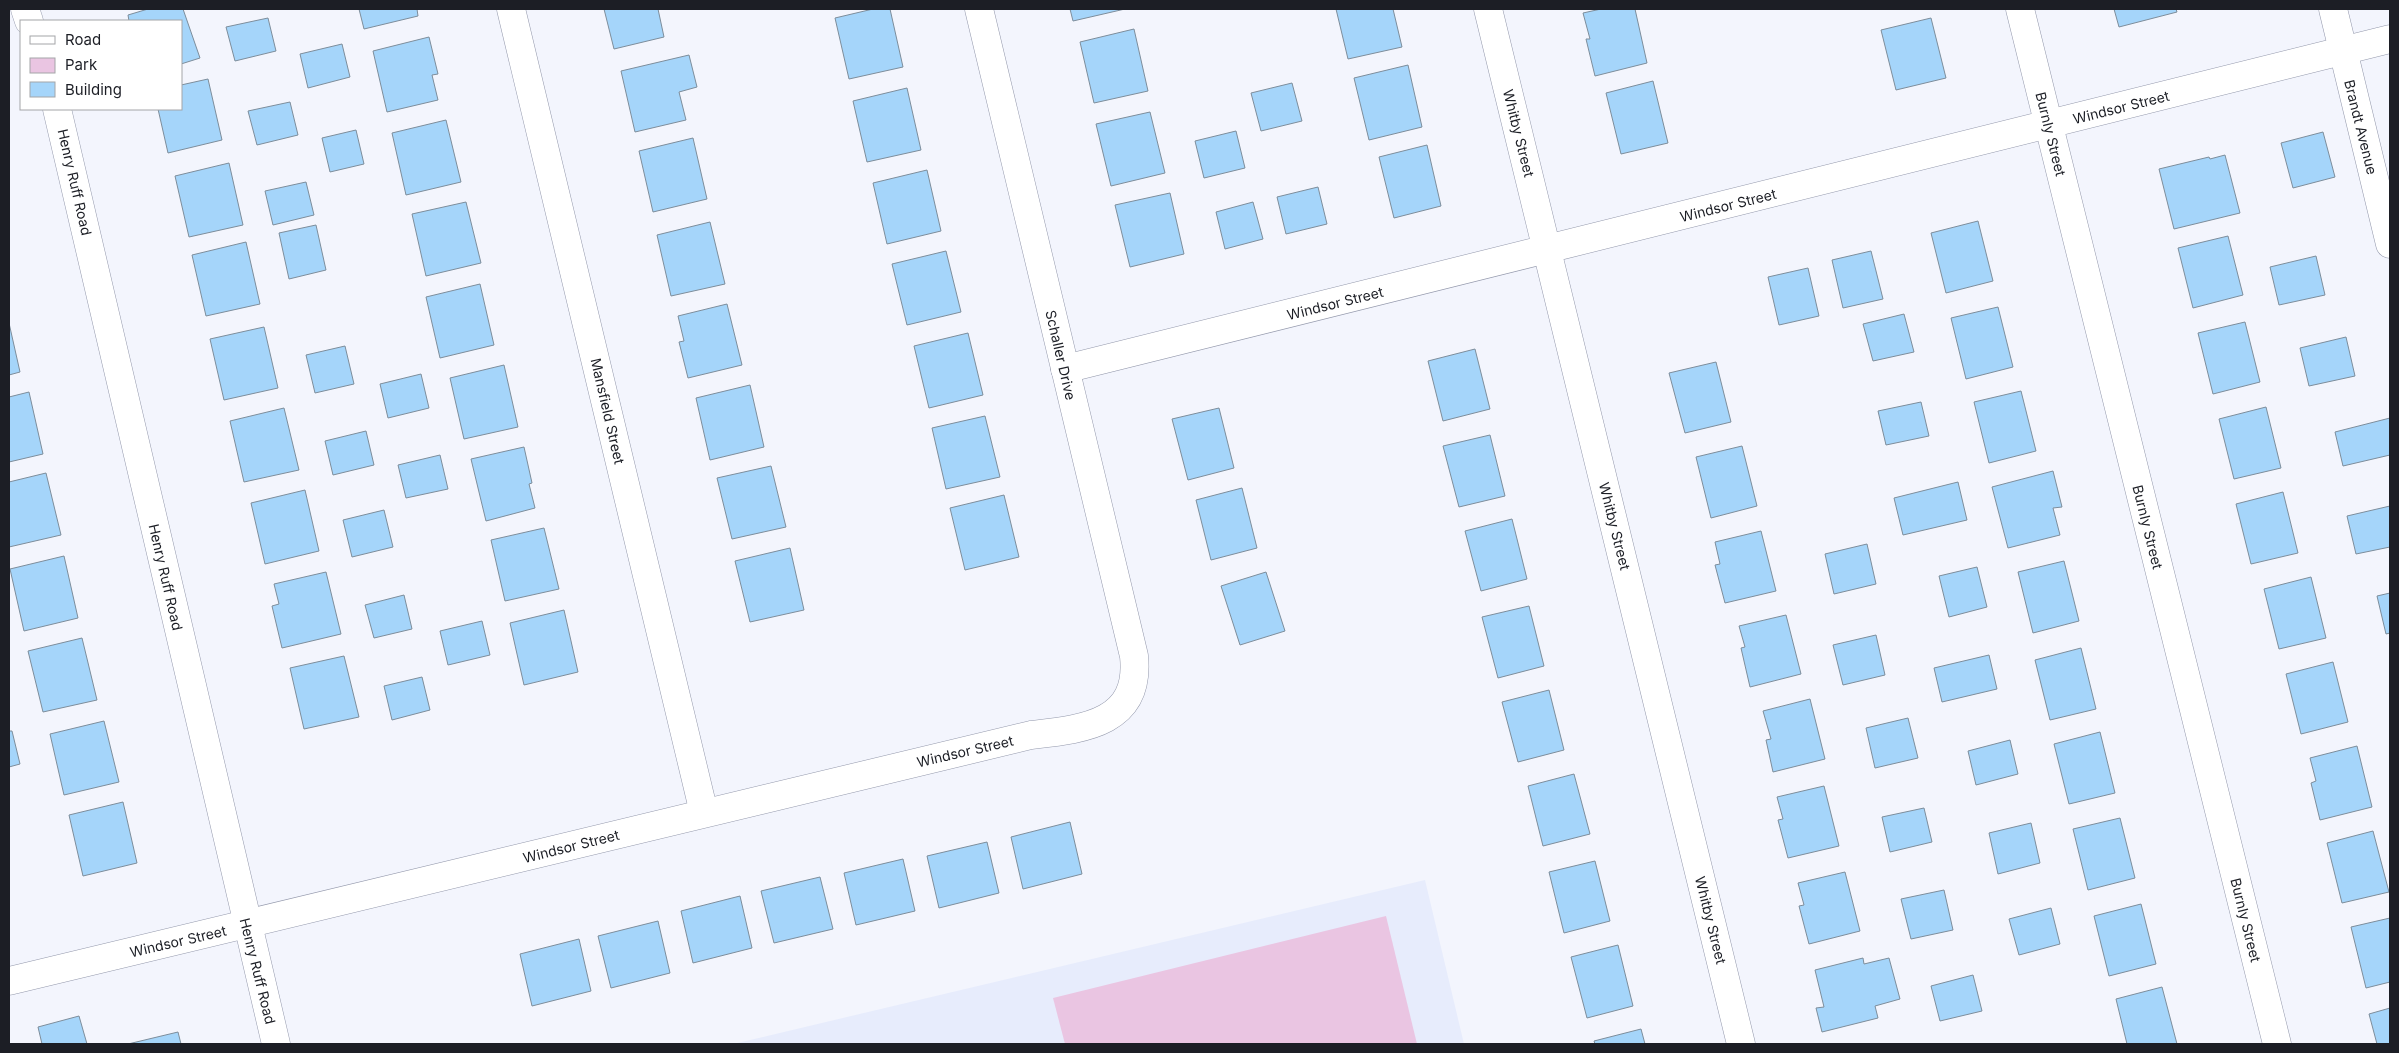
<svg xmlns="http://www.w3.org/2000/svg" width="2399" height="1053" font-family="Inter,sans-serif">
<style>
.built{fill:#e7ecfc}
.green{fill:#eac5e2}
.building{fill:#a5d5fa;stroke:#7d8d9b}
.lines{fill:none;stroke-linecap:round;stroke-linejoin:round}
.minor-casing{stroke:#9499ac;stroke-width:29}
.minor{stroke:#fff;stroke-width:28}
.labels{text-anchor:middle;dominant-baseline:central;stroke-width:4;stroke-linejoin:round;paint-order:stroke}
.street-label{font-size:14px;fill:#1c1e25;stroke:#fff}
</style>
<rect width="100%" height="100%" fill="#f3f5fd"/>
<polygon class="built" points="1425,880 1464,1044 733,1044"/>
<polygon class="green" points="1386,916 1417,1044 1065,1044 1053,998"/>
<g class="building">
<polygon points="148,9 183,9 200,58 181,64 181,21 129,21 128,15"/>
<polygon points="359,9 417,9 418,16 364,29"/>
<polygon points="604,9 658,9 664,37 614,49"/>
<polygon points="873,9 890,9 903,67 849,79 835,18"/>
<polygon points="1070,9 1125,9 1073,21"/>
<polygon points="1336,9 1393,9 1402,47 1348,59"/>
<polygon points="1601,9 1635,9 1647,63 1595,76 1586,39 1590,39 1583,13"/>
<polygon points="2114,9 2176,9 2177,12 2119,27"/>
<polygon points="268,18 276,51 235,61 226,27"/>
<polygon points="1931,18 1946,78 1896,90 1881,30"/>
<polygon points="1134,29 1148,91 1094,103 1080,42"/>
<polygon points="429,37 438,74 432,75 438,100 387,112 373,51"/>
<polygon points="342,44 350,77 308,88 300,54"/>
<polygon points="689,55 697,87 679,92 686,120 635,132 621,71"/>
<polygon points="1408,65 1422,127 1369,140 1354,78"/>
<polygon points="208,79 222,140 168,153 158,109 181,109 181,85"/>
<polygon points="1653,81 1668,143 1621,154 1606,93"/>
<polygon points="1292,83 1302,121 1261,131 1251,93"/>
<polygon points="907,88 921,150 867,162 853,101"/>
<polygon points="290,102 298,135 257,145 248,111"/>
<polygon points="1150,112 1165,173 1111,186 1096,124"/>
<polygon points="446,120 461,182 406,195 392,133"/>
<polygon points="356,130 364,164 330,172 322,138"/>
<polygon points="1236,131 1245,168 1204,178 1195,141"/>
<polygon points="2323,132 2335,177 2293,188 2281,143"/>
<polygon points="693,138 707,199 653,212 639,151"/>
<polygon points="1427,145 1441,206 1394,218 1379,157"/>
<polygon points="2225,155 2240,213 2174,229 2159,169 2209,157 2210,159"/>
<polygon points="229,163 243,225 189,237 175,176"/>
<polygon points="927,170 941,231 887,244 873,183"/>
<polygon points="306,182 314,215 273,225 265,191"/>
<polygon points="1318,187 1327,224 1286,234 1277,197"/>
<polygon points="1170,193 1184,254 1130,267 1115,205"/>
<polygon points="466,202 481,263 426,276 412,214"/>
<polygon points="1253,202 1263,239 1225,249 1216,212"/>
<polygon points="1978,221 1993,281 1946,293 1931,233"/>
<polygon points="710,222 725,284 671,296 657,235"/>
<polygon points="316,225 326,270 289,279 279,233"/>
<polygon points="2228,236 2243,295 2193,308 2178,248"/>
<polygon points="246,242 260,304 206,316 192,255"/>
<polygon points="946,251 961,312 907,325 892,264"/>
<polygon points="1871,251 1883,299 1843,308 1832,260"/>
<polygon points="2316,256 2325,295 2279,305 2270,267"/>
<polygon points="1808,268 1819,316 1779,325 1768,277"/>
<polygon points="480,284 494,345 440,358 426,297"/>
<polygon points="727,304 742,365 688,378 679,342 684,341 678,316"/>
<polygon points="1998,307 2013,367 1966,379 1951,318"/>
<polygon points="1904,314 1914,352 1873,361 1863,324"/>
<polygon points="2245,322 2260,382 2213,394 2198,333"/>
<polygon points="9,323 20,372 9,375"/>
<polygon points="264,327 278,388 224,400 210,339"/>
<polygon points="968,333 983,395 929,408 914,346"/>
<polygon points="2346,337 2355,376 2309,386 2300,348"/>
<polygon points="345,346 354,384 315,393 306,355"/>
<polygon points="1475,349 1490,409 1443,421 1428,361"/>
<polygon points="1716,362 1731,422 1685,433 1669,373"/>
<polygon points="504,365 518,427 464,439 450,378"/>
<polygon points="421,374 429,408 388,418 380,384"/>
<polygon points="750,385 764,447 710,460 696,398"/>
<polygon points="2021,391 2036,451 1989,463 1974,402"/>
<polygon points="29,392 43,454 9,462 9,397"/>
<polygon points="1921,402 1929,436 1886,445 1878,411"/>
<polygon points="2266,407 2281,468 2234,479 2219,419"/>
<polygon points="284,408 299,470 244,482 230,421"/>
<polygon points="1219,408 1234,468 1188,480 1172,419"/>
<polygon points="985,416 1000,477 946,489 932,428"/>
<polygon points="2390,418 2390,455 2343,466 2335,432"/>
<polygon points="366,431 374,465 333,475 325,441"/>
<polygon points="1490,435 1505,496 1459,507 1443,446"/>
<polygon points="1742,446 1757,506 1711,518 1696,457"/>
<polygon points="524,447 532,483 529,484 535,508 486,521 471,459"/>
<polygon points="440,455 448,489 406,498 398,465"/>
<polygon points="771,466 786,527 732,539 717,478"/>
<polygon points="2053,471 2062,507 2053,508 2060,535 2008,548 1992,487"/>
<polygon points="46,473 61,535 9,547 9,482"/>
<polygon points="1958,482 1967,520 1903,535 1894,498"/>
<polygon points="1242,488 1257,548 1211,560 1196,500"/>
<polygon points="305,490 319,551 265,564 251,503"/>
<polygon points="2283,492 2298,553 2251,564 2236,504"/>
<polygon points="1004,495 1019,557 965,570 950,508"/>
<polygon points="2390,506 2390,547 2356,554 2347,516"/>
<polygon points="384,510 393,547 352,557 343,520"/>
<polygon points="1512,519 1527,579 1481,591 1465,531"/>
<polygon points="544,528 559,589 505,601 491,540"/>
<polygon points="1761,531 1776,591 1725,603 1715,565 1720,564 1715,542"/>
<polygon points="1867,544 1876,584 1834,594 1825,554"/>
<polygon points="790,548 804,610 750,622 735,561"/>
<polygon points="64,556 78,618 24,631 10,569"/>
<polygon points="2064,561 2079,621 2033,633 2018,572"/>
<polygon points="1977,567 1987,607 1949,617 1939,576"/>
<polygon points="326,572 341,634 282,648 272,606 279,604 274,584"/>
<polygon points="1266,572 1285,631 1240,645 1221,586"/>
<polygon points="2311,577 2326,638 2279,649 2264,589"/>
<polygon points="2390,593 2390,633 2386,634 2377,596"/>
<polygon points="404,595 412,629 374,638 365,605"/>
<polygon points="1529,606 1544,666 1498,678 1482,617"/>
<polygon points="564,610 578,672 524,685 510,623"/>
<polygon points="1786,615 1801,674 1750,687 1741,648 1745,647 1739,626"/>
<polygon points="482,621 490,655 448,665 440,631"/>
<polygon points="1876,635 1885,675 1843,685 1833,645"/>
<polygon points="82,638 97,700 43,712 28,651"/>
<polygon points="2081,648 2096,709 2050,720 2035,660"/>
<polygon points="1989,655 1997,689 1942,702 1934,668"/>
<polygon points="344,656 359,717 304,729 290,668"/>
<polygon points="2333,662 2348,722 2301,734 2286,674"/>
<polygon points="422,677 430,710 392,720 384,686"/>
<polygon points="1549,690 1564,750 1518,762 1502,702"/>
<polygon points="1810,699 1825,759 1773,772 1766,740 1771,739 1763,711"/>
<polygon points="1908,718 1918,758 1875,768 1866,728"/>
<polygon points="104,721 119,782 64,795 50,734"/>
<polygon points="9,731 12,731 20,764 9,767"/>
<polygon points="2100,732 2115,793 2069,804 2054,744"/>
<polygon points="2010,740 2018,774 1976,785 1968,751"/>
<polygon points="2357,746 2372,807 2320,820 2311,783 2316,781 2310,758"/>
<polygon points="1574,774 1590,834 1543,846 1528,786"/>
<polygon points="1824,786 1839,846 1788,858 1778,820 1783,819 1777,797"/>
<polygon points="123,802 137,863 83,876 69,815"/>
<polygon points="1924,808 1932,842 1890,852 1882,817"/>
<polygon points="2120,818 2135,878 2088,890 2073,829"/>
<polygon points="1070,822 1082,874 1023,889 1011,837"/>
<polygon points="2031,823 2040,863 1998,874 1989,833"/>
<polygon points="2373,831 2389,892 2342,903 2327,843"/>
<polygon points="987,842 999,893 939,908 927,856"/>
<polygon points="903,859 915,911 856,925 844,873"/>
<polygon points="1595,861 1610,921 1564,933 1549,872"/>
<polygon points="1845,872 1860,931 1809,944 1799,906 1804,905 1798,883"/>
<polygon points="820,877 833,929 774,943 761,891"/>
<polygon points="1944,890 1953,930 1911,939 1901,899"/>
<polygon points="740,896 752,948 693,963 681,911"/>
<polygon points="2141,904 2156,964 2109,976 2094,916"/>
<polygon points="2051,908 2060,944 2019,955 2009,919"/>
<polygon points="2390,918 2390,982 2366,988 2351,927"/>
<polygon points="658,921 670,973 611,988 598,936"/>
<polygon points="579,939 591,991 532,1006 520,954"/>
<polygon points="1618,945 1633,1006 1587,1018 1571,957"/>
<polygon points="1863,958 1864,964 1889,958 1900,999 1875,1006 1878,1018 1822,1032 1816,1008 1824,1007 1815,970"/>
<polygon points="1973,975 1982,1011 1940,1021 1931,986"/>
<polygon points="2162,987 2177,1044 2127,1044 2116,999"/>
<polygon points="2390,1008 2390,1044 2377,1044 2369,1014"/>
<polygon points="79,1016 87,1044 42,1044 38,1027"/>
<polygon points="1641,1029 1645,1044 1595,1044 1594,1041"/>
<polygon points="178,1032 181,1044 128,1044"/>
</g>
<g class="lines">
<defs>
<g id="minor">
<polyline points="25,9 29,21"/>
<polyline points="511,9 704,813"/>
<polyline points="1488,9 1741,1044"/>
<polyline points="2020,9 2277,1044"/>
<polyline points="2333,9 2390,244"/>
<polyline points="57,109 276,1044"/>
<polyline points="1065,369 2390,39"/>
<path d="M9 981 1031 735C1083 729 1141 724 1134 656L979 9"/>
</g>
</defs>
<use href="#minor" class="minor-casing"/>
<use href="#minor" class="minor"/>
</g>
<g class="labels">
<g class="street-label">
<text transform="translate(2121 107) rotate(-14)">Windsor Street</text>
<text transform="translate(2361 127) rotate(76)">Brandt Avenue</text>
<text transform="translate(1519 133) rotate(76)">Whitby Street</text>
<text transform="translate(2051 134) rotate(76)">Burnly Street</text>
<text transform="translate(75 182) rotate(77)">Henry Ruff Road</text>
<text transform="translate(1728 205) rotate(-14)">Windsor Street</text>
<text transform="translate(1335 303) rotate(-14)">Windsor Street</text>
<text transform="translate(1061 355) rotate(77)">Schaller Drive</text>
<text transform="translate(608 411) rotate(77)">Mansfield Street</text>
<text transform="translate(1615 526) rotate(76)">Whitby Street</text>
<text transform="translate(2148 527) rotate(76)">Burnly Street</text>
<text transform="translate(166 577) rotate(77)">Henry Ruff Road</text>
<text transform="translate(965 751) rotate(-13)">Windsor Street</text>
<text transform="translate(571 846) rotate(-14)">Windsor Street</text>
<text transform="translate(1711 920) rotate(76)">Whitby Street</text>
<text transform="translate(2246 920) rotate(76)">Burnly Street</text>
<text transform="translate(178 941) rotate(-13)">Windsor Street</text>
<text transform="translate(258 971) rotate(76)">Henry Ruff Road</text>
</g>
</g>
<rect width="2399" height="1053" fill="none" stroke="#1c1e25" stroke-width="20"/>
<rect x="20" y="20" width="162" height="90" fill="#ffffff" stroke="#a4a5a8"/>
<rect x="30" y="36" width="25" height="8" fill="#ffffff" stroke="#a4a5a8"/>
<text x="65" y="45" font-size="15" fill="#1c1e25">Road</text>
<rect x="30" y="58" width="25" height="15" fill="#eac5e2" stroke="#a4a5a8"/>
<text x="65" y="70" font-size="15" fill="#1c1e25">Park</text>
<rect x="30" y="82" width="25" height="15" fill="#a5d5fa" stroke="#a4a5a8"/>
<text x="65" y="95" font-size="15" fill="#1c1e25">Building</text>
</svg>
